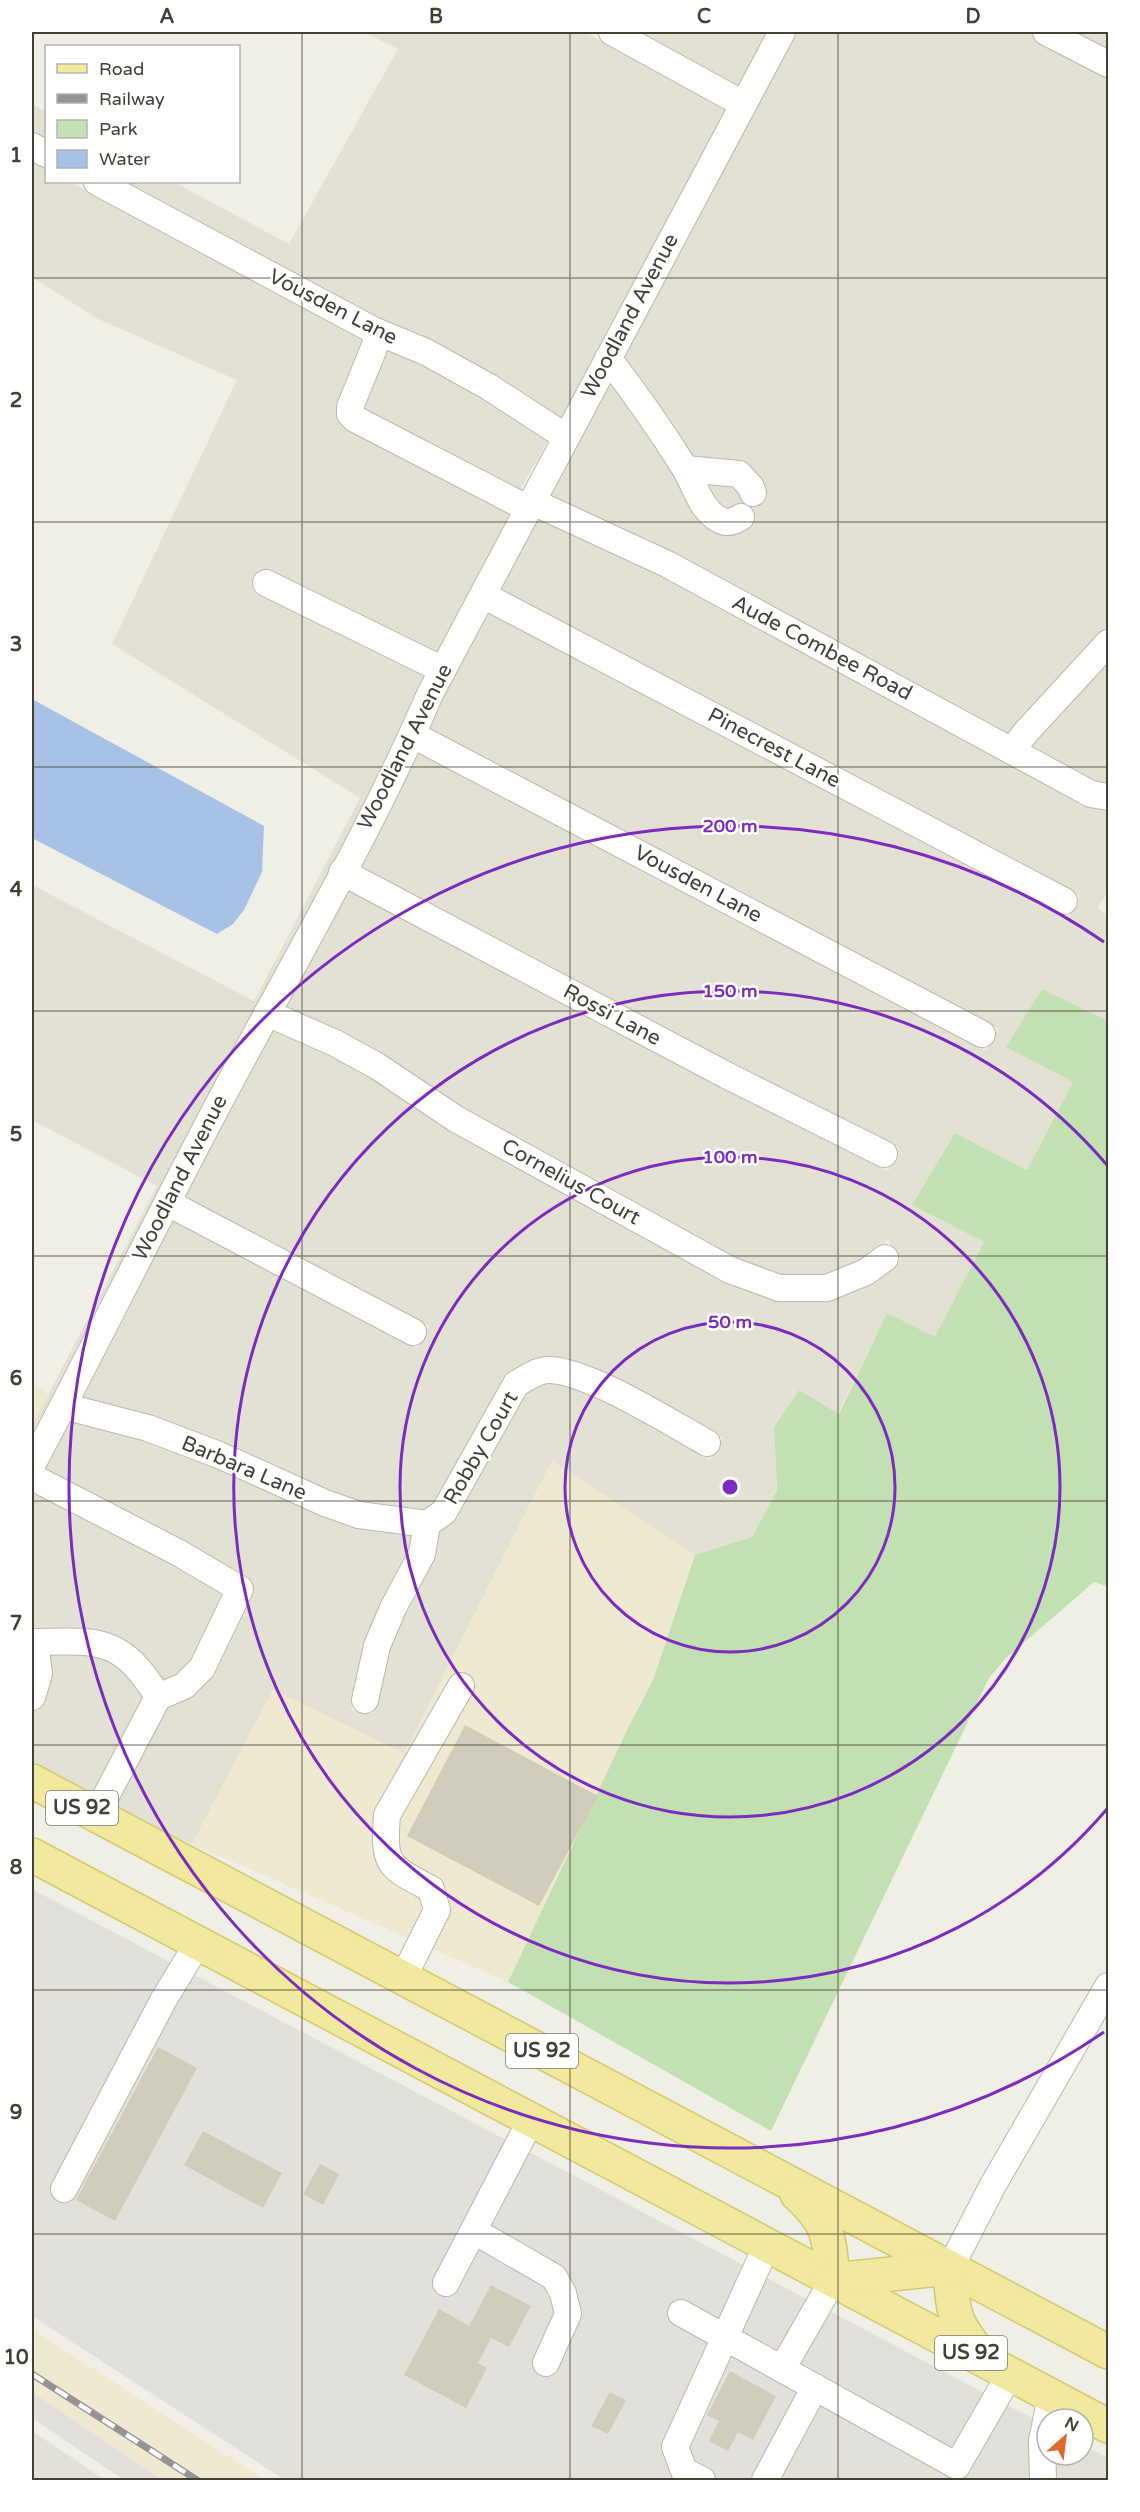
<svg xmlns="http://www.w3.org/2000/svg" width="1140" height="2512" font-family="'Varela Round',sans-serif">
<style>
.residential{fill:#e3e1d4}
.commercial{fill:#f0e9d2}
.industrial{fill:#e2e0da}
.green{fill:#c3e0b2}
.water{fill:#a8c1e6}
.building{fill:#d0ccbc}
.lines{fill:none;stroke-linecap:round;stroke-linejoin:round}
.minor-casing{stroke:#bab8a9;stroke-width:28}
.major-casing{stroke:#d4c96f;stroke-width:36}
.minor{stroke:#fff;stroke-width:26}
.major{stroke:#f1e99d;stroke-width:33}
.rail-casing{stroke:#949494;stroke-width:7}
.rail{stroke:#fff;stroke-width:4.5;stroke-dasharray:14;stroke-linecap:butt}
.grid{fill:none;stroke:#423f35;stroke-width:1.5;stroke-opacity:0.55}
.ring{fill:none;stroke:#7b2cbf;stroke-width:3}
.labels{text-anchor:middle;dominant-baseline:central;stroke-width:5;stroke-linejoin:round;paint-order:stroke}
.shield{fill:#fff;stroke:#7b7972;stroke-width:1.5}
.shield-label{font-size:20px;font-weight:bold;fill:#423f35}
.street-label{font-size:21px;fill:#423f35;stroke:#fff}
.centre{fill:#7b2cbf;stroke:#fff;stroke-width:3}
.ring-label{font-size:18px;text-anchor:middle;font-weight:bold;fill:#7b2cbf;stroke:#fff;stroke-width:5;stroke-linejoin:round;paint-order:stroke}
.neatline{fill:none;stroke:#423f35;stroke-width:2}
.grid-label{font-size:20px;text-anchor:middle;font-weight:bold;fill:#423f35}
</style>
<rect width="100%" height="100%" fill="#f0efe5"/>
<g class="residential">
<polygon points="364,32 585,32 727,109 562,419 495,376 432,341 379,319 124,182 174,182 289,244 398,49"/>
<polygon points="639,32 769,32 740,87"/>
<polygon points="795,32 1108,32 1108,785 1096,782 673,553 549,495"/>
<polygon points="32,104 46,112 46,140 32,132"/>
<polygon points="32,161 46,169 46,182 70,182 367,342 420,364 483,398 548,440 520,490 525,493 332,867 32,1440 32,1426 157,1186 32,1120 32,885 254,1001 360,798 112,644 237,380 98,319 32,277"/>
<polygon points="538,518 661,575 1085,805 1108,810 1108,892 1097,908 1108,915 1108,1021 1042,990 1006,1047 1073,1082 1027,1170 955,1133 912,1205 984,1242 935,1338 887,1313 838,1414 799,1390 774,1427 777,1489 752,1537 695,1555 552,1461 404,1754 273,1690 192,1844 111,1809 32,1766 32,1489 68,1420 143,1441 214,1467 320,1514 354,1527 414,1535 411,1550 383,1603 366,1642 351,1710 373,1714 388,1649 403,1613 432,1559 438,1531 454,1518 524,1393 539,1385 548,1383 574,1389 611,1405 710,1460 723,1438 623,1382 584,1365 554,1358 535,1360 507,1378 436,1504 426,1511 363,1503 330,1491 224,1443 152,1416 80,1397 172,1219 417,1348 429,1326 184,1196 271,1030 329,1055 370,1077 450,1130 724,1282 774,1300 829,1299 869,1284 901,1260 888,1240 862,1261 826,1275 782,1276 736,1259 463,1108 383,1054 341,1032 283,1007 346,888 720,1086 888,1171 899,1148 732,1063 358,865 417,751 986,1050 998,1028 428,728 441,699 487,612 1068,918 1080,896 499,589"/>
</g>
<g class="commercial">
<polygon points="32,1385 49,1393 32,1426"/>
<polygon points="552,1461 695,1555 653,1680 628,1728 508,1982 192,1844 273,1690 404,1753"/>
<polygon points="32,2329 265,2480 163,2480 32,2392"/>
</g>
<g class="industrial">
<polygon points="32,1889 1047,2426 1047,2455 1083,2455 1083,2445 1108,2458 1108,2480 285,2480 32,2316"/>
<polygon points="32,2392 163,2480 124,2480 32,2418"/>
<polygon points="32,2431 105,2480 32,2480"/>
</g>
<polygon class="green" points="1042,989 1108,1021 1108,1587 1094,1582 1006,1658 989,1678 771,2131 508,1982 628,1728 653,1680 695,1555 752,1537 777,1490 774,1427 799,1390 839,1414 887,1313 935,1337 984,1242 912,1205 955,1133 1027,1170 1073,1082 1006,1047"/>
<polygon class="water" points="32,699 264,826 262,872 244,910 233,924 217,934 32,838"/>
<g class="building">
<polygon points="465,1725 598,1796 539,1906 407,1836"/>
<polygon points="158,2047 197,2068 115,2221 76,2200"/>
<polygon points="203,2131 282,2173 263,2208 184,2165"/>
<polygon points="320,2164 339,2174 323,2205 303,2194"/>
<polygon points="491,2285 531,2306 509,2347 491,2338 478,2363 487,2368 466,2408 404,2375 439,2309 469,2326"/>
<polygon points="730,2371 776,2396 753,2440 738,2432 728,2451 709,2441 719,2421 707,2415"/>
<polygon points="610,2392 626,2400 608,2434 591,2426"/>
</g>
<g class="lines">
<defs>
<g id="minor">
<polyline points="612,32 743,104"/>
<polyline points="1046,32 1108,64"/>
<polyline points="32,146 46,154"/>
<polyline points="97,182 373,330 426,352 489,387 566,437"/>
<polyline points="380,333 350,407 350,414 355,419 529,509"/>
<path d="M608 358C635 393 661 430 684 467 695 484 700 510 720 520 727 524 735 521 741 517"/>
<polyline points="686,469 739,474 751,487 753,493"/>
<polyline points="533,502 667,564 1091,794 1108,797"/>
<polyline points="266,583 443,670"/>
<polyline points="483,595 1064,901"/>
<polyline points="413,735 982,1034"/>
<polyline points="1012,750 1027,731 1108,643"/>
<polyline points="342,872 726,1075 884,1154"/>
<polyline points="267,1013 335,1043 377,1066 456,1119 730,1270 779,1288 827,1288 866,1272 885,1258"/>
<polyline points="168,1203 413,1332"/>
<polyline points="63,1406 148,1428 219,1455 325,1503 359,1515 427,1524"/>
<path d="M32 1465C96 1344 156 1222 220 1101 291 967 370 833 430 694L782 32"/>
<polyline points="32,1477 179,1553 240,1589 202,1668 184,1686 158,1697 96,1815"/>
<path d="M32 1642C96 1641 121 1635 158 1697"/>
<polyline points="32,1697 39,1674 35,1642"/>
<path d="M365 1700 377 1646 393 1608 422 1554 427 1524 444 1512 516 1384C527 1378 538 1369 550 1370 591 1372 669 1422 707 1443"/>
<path d="M403 1978 437 1910 431 1889C388 1866 383 1866 387 1815L461 1686"/>
<polyline points="64,2189 164,1999 198,1943"/>
<polyline points="474,2231 554,2277 563,2293 568,2314 546,2363"/>
<polyline points="950,2268 993,2185 1108,1986"/>
<polyline points="446,2283 531,2120"/>
<polyline points="681,2313 957,2466 1010,2374"/>
<polyline points="782,2369 833,2280"/>
<polyline points="702,2480 684,2471 675,2447 767,2245"/>
<polyline points="765,2480 815,2387"/>
<polyline points="1043,2480 1042,2441 1051,2396"/>
</g>
<g id="major">
<polyline points="32,1781 1108,2352"/>
<polyline points="32,1855 1108,2426"/>
<path d="M797 2194C830 2225 829 2237 833 2280"/>
<path d="M950 2268C953 2312 952 2321 982 2356"/>
<polyline points="833,2280 950,2268"/>
</g>
</defs>
<use href="#minor" class="minor-casing"/>
<use href="#major" class="major-casing"/>
<use href="#minor" class="minor"/>
<use href="#major" class="major"/>
<defs>
<polyline id="rail" points="32,2374 197,2480"/>
</defs>
<use href="#rail" class="rail-casing"/>
<use href="#rail" class="rail"/>
</g>
<path class="grid" d="M302 32V2480M570 32V2480M838 32V2480M32 278H1108M32 522H1108M32 767H1108M32 1011H1108M32 1256H1108M32 1501H1108M32 1745H1108M32 1990H1108M32 2234H1108"/>
<g class="ring">
<circle cx="730" cy="1487" r="165"/>
<circle cx="730" cy="1487" r="330"/>
<path d="M1107 1809A496 496 0 1 1 1107 1165"/>
<path d="M1104 2032A661 661 0 1 1 1104 942"/>
</g>
<g class="labels">
<g class="shield">
<rect x="46" y="1791" width="72" height="34" rx="4.5"/>
<rect x="506" y="2034" width="72" height="34" rx="4.5"/>
<rect x="935" y="2336" width="72" height="34" rx="4.5"/>
</g>
<g class="shield-label">
<text x="82" y="1808">US 92</text>
<text x="542" y="2051">US 92</text>
<text x="971" y="2353">US 92</text>
</g>
<g class="street-label">
<text transform="translate(333 307) rotate(27)">Vousden Lane</text>
<text transform="translate(630 316) rotate(-62)">Woodland Avenue</text>
<text transform="translate(822 648) rotate(28)">Aude Combee Road</text>
<text transform="translate(405 747) rotate(-63)">Woodland Avenue</text>
<text transform="translate(774 748) rotate(28)">Pinecrest Lane</text>
<text transform="translate(698 884) rotate(28)">Vousden Lane</text>
<text transform="translate(612 1015) rotate(28)">Rossi Lane</text>
<text transform="translate(180 1178) rotate(-63)">Woodland Avenue</text>
<text transform="translate(571 1182) rotate(29)">Cornelius Court</text>
<text transform="translate(481 1448) rotate(-60)">Robby Court</text>
<text transform="translate(244 1468) rotate(23)">Barbara Lane</text>
</g>
</g>
<circle cx="730" cy="1487" r="9" class="centre"/>
<g class="ring-label">
<text x="730" y="832">200 m</text>
<text x="730" y="997">150 m</text>
<text x="730" y="1163">100 m</text>
<text x="730" y="1328">50 m</text>
</g>
<rect width="1140" height="2512" fill="none" stroke="#ffffff" stroke-width="66"/>
<rect x="45" y="45" width="195" height="138" fill="#ffffff" stroke="#b3b2ae" stroke-width="1.5"/>
<rect x="57" y="64" width="30" height="9" fill="#f1e99d" stroke="#b3b2ae" stroke-width="1.5"/>
<text x="99" y="75" font-size="18" fill="#423f35">Road</text>
<rect x="57" y="94" width="30" height="9" fill="#949494" stroke="#b3b2ae" stroke-width="1.5"/>
<text x="99" y="105" font-size="18" fill="#423f35">Railway</text>
<rect x="57" y="120" width="30" height="18" fill="#c3e0b2" stroke="#b3b2ae" stroke-width="1.5"/>
<text x="99" y="135" font-size="18" fill="#423f35">Park</text>
<rect x="57" y="150" width="30" height="18" fill="#a8c1e6" stroke="#b3b2ae" stroke-width="1.5"/>
<text x="99" y="165" font-size="18" fill="#423f35">Water</text>
<g transform="translate(1065 2437) rotate(28)"><circle r="28" fill="#ffffff" stroke="#b3b2ae" stroke-width="1.5"/>
<path d="M0-4.5L10 22L0 15L-10 22Z" fill="#df692d"/>
<text y="-9" font-size="16" font-weight="bold" text-anchor="middle" fill="#423f35">N</text>
</g>
<rect x="33" y="33" width="1074" height="2446" class="neatline"/>
<g class="grid-label">
<text x="167" y="23">A</text>
<text x="436" y="23">B</text>
<text x="704" y="23">C</text>
<text x="973" y="23">D</text>
<text x="16" y="162">1</text>
<text x="16" y="407">2</text>
<text x="16" y="651">3</text>
<text x="16" y="896">4</text>
<text x="16" y="1141">5</text>
<text x="16" y="1385">6</text>
<text x="16" y="1630">7</text>
<text x="16" y="1874">8</text>
<text x="16" y="2119">9</text>
<text x="16" y="2364">10</text>
</g>
</svg>
